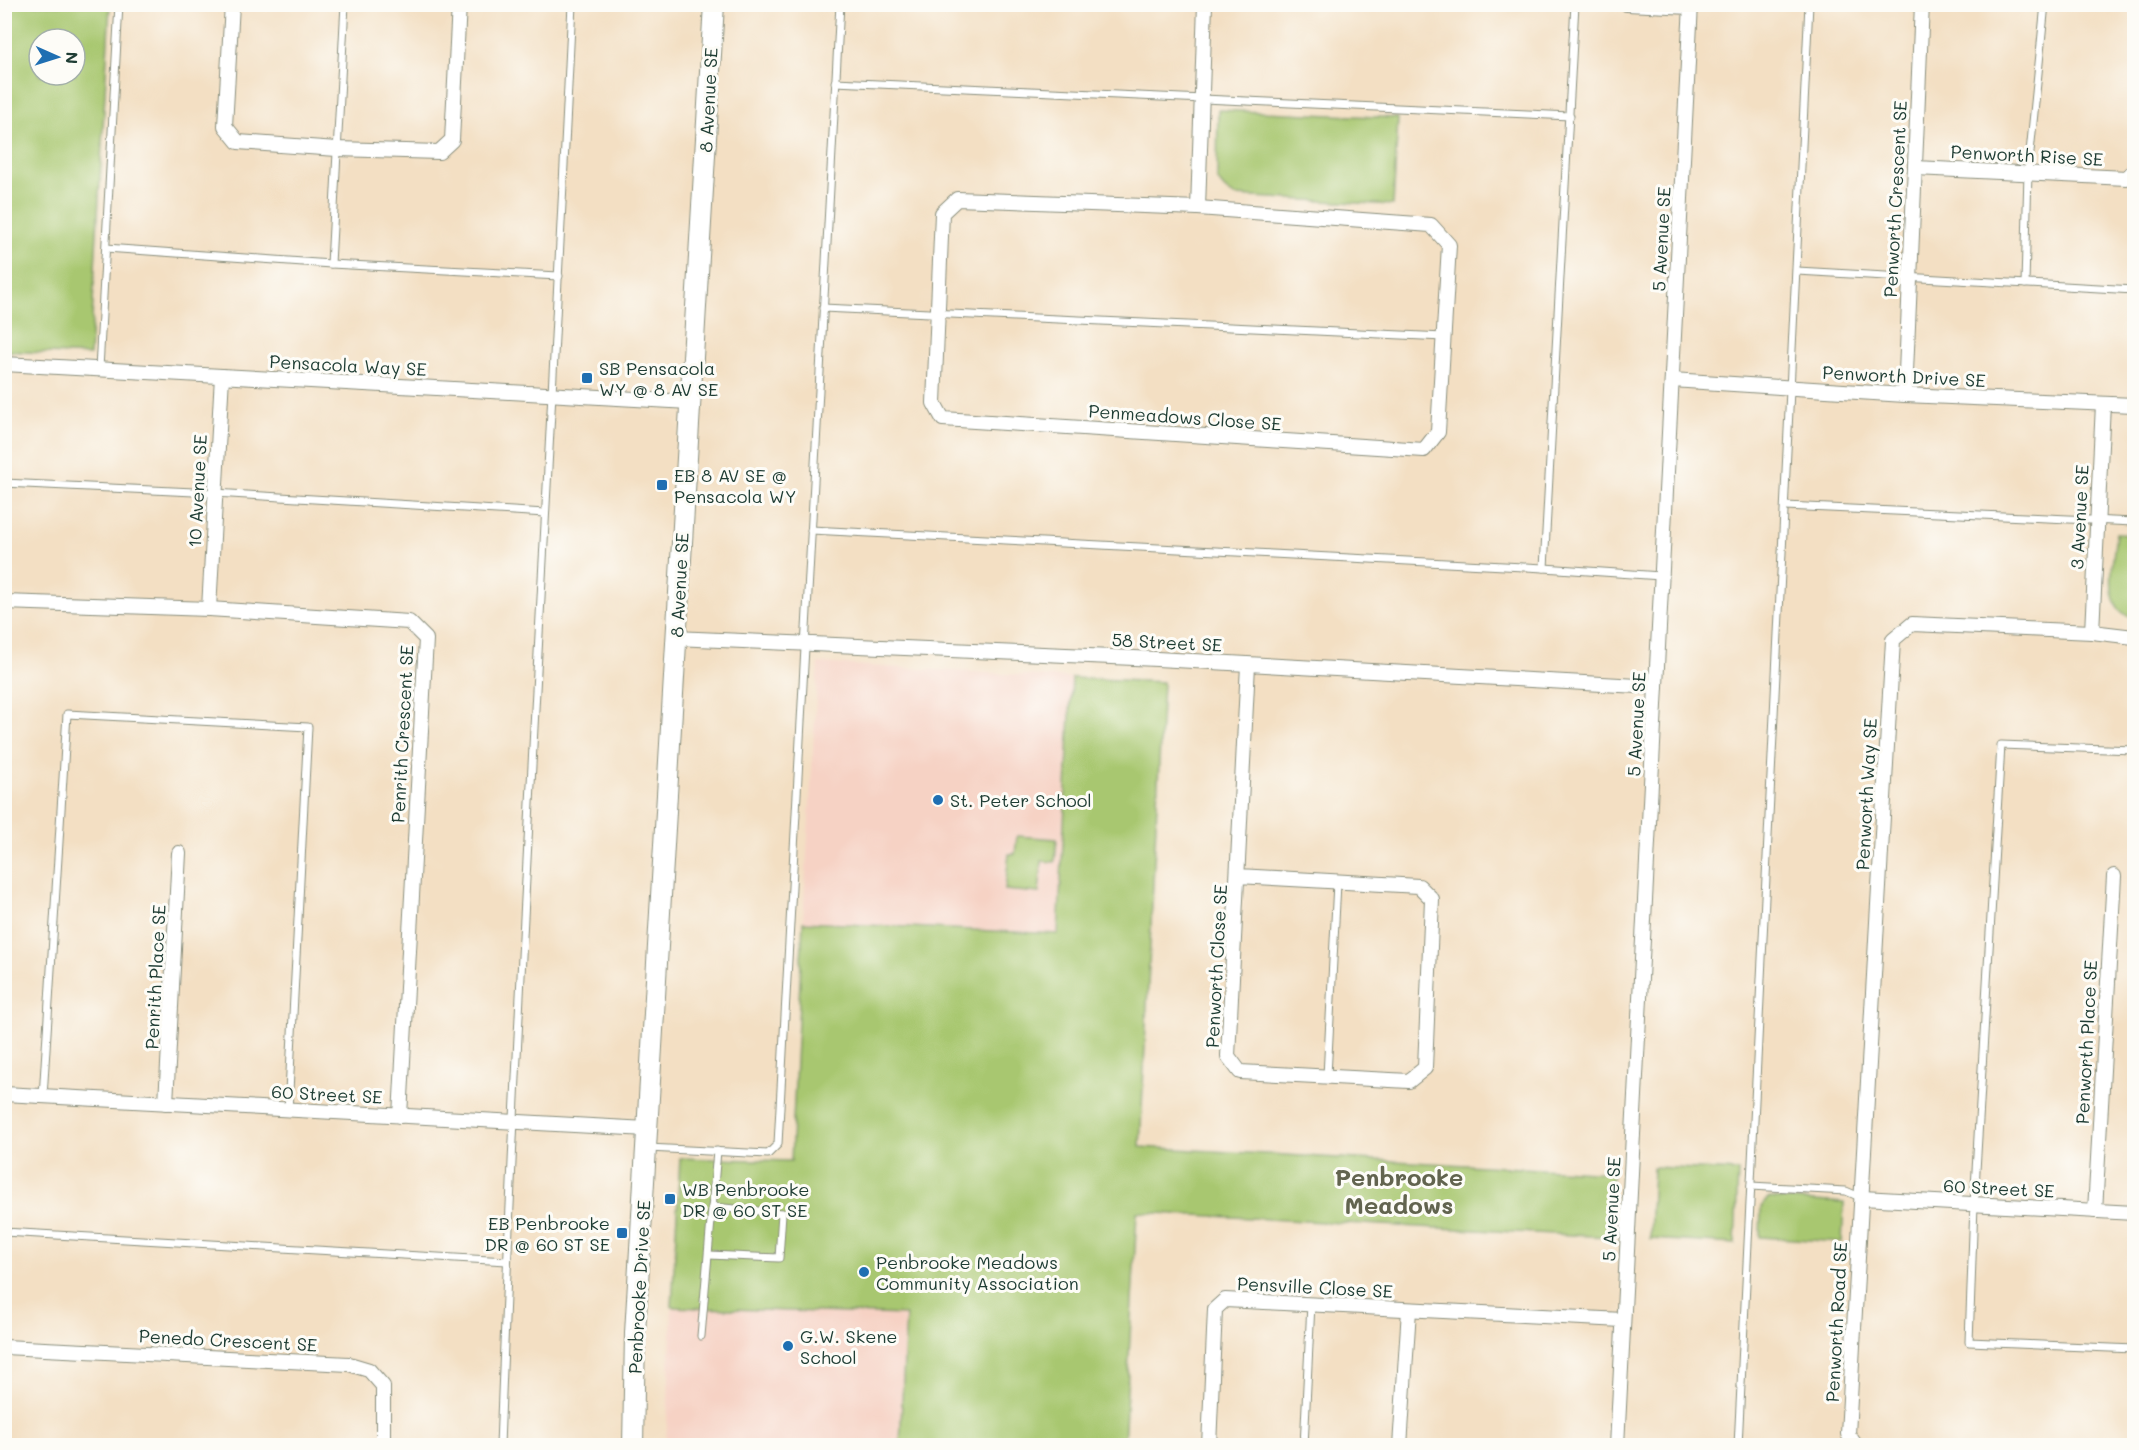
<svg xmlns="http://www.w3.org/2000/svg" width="2139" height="1450" font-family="Mali,sans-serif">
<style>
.built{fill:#f6d2c4}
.green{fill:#a8c76f;stroke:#648252;stroke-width:1.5;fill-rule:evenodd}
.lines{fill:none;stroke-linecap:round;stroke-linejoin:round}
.lane-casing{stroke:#898e7c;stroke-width:9}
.street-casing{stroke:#898e7c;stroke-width:16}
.secondary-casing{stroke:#898e7c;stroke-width:22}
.lane{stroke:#fff;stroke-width:7}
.street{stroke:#fff;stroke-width:14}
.secondary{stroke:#fff;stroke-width:20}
.poi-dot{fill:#1f6fb2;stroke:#fdfcf7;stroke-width:2}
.labels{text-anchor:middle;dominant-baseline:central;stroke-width:6;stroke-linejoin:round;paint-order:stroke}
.street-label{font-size:18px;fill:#1f3d34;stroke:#fdfcf7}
.poi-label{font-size:18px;fill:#1f3d34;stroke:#fdfcf7;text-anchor:start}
.district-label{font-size:24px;font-weight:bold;fill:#62644f;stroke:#fdfcf7}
</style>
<rect width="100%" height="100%" fill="#fdfcf7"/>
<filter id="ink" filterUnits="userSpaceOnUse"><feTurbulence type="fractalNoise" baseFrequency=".0167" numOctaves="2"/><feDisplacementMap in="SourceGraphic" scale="12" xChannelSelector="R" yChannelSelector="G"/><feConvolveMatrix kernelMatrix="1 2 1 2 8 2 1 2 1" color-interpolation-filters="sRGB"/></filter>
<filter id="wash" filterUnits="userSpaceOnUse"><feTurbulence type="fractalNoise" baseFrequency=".008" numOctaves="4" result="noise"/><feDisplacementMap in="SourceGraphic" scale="24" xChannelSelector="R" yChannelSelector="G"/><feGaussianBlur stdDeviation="1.35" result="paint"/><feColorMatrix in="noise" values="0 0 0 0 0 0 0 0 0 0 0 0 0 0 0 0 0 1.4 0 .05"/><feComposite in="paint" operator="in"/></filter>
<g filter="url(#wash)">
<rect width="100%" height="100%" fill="#f3dfc3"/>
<g class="built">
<polygon points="818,663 1072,678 1058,934 803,922"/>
<polygon points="672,1307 907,1315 900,1445 666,1446"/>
</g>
<g class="green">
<path d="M4 5H110L90 355 5 351ZM39 39H75V75H39Z"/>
<path d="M1218 110 1398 118 1393 205 1235 196C1226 192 1221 187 1217 178Z"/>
<path d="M2116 533 2134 534V617C2100 612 2114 558 2116 533Z"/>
<polygon points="1072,678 1163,682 1140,1147 1612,1173 1609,1237 1137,1212 1124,1445 900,1445 906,1315 672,1307 680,1158 791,1161 803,922 1058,934"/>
<polygon points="1017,836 1057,839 1055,862 1042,861 1039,893 1005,890 1009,854 1015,854"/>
<polygon points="1653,1167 1738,1171 1735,1244 1650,1239"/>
<polygon points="1768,1198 1844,1203 1842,1242 1760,1237 1761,1207"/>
</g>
</g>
<g filter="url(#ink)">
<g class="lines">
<defs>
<g id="lane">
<polyline points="835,82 1570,116"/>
<polyline points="106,248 331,264 559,276"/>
<polyline points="331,264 345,4"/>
<polyline points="1797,271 2134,290"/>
<polyline points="2025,284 2028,172 2045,4"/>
<polyline points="823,308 1444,337"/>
<polyline points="99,369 119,4"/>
<polyline points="4,483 215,493 545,513"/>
<polyline points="1785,506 2134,522"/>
<polyline points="811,530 1544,568 1661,576"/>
<polyline points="1544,568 1575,4"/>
<polyline points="2134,750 2001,745 1974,1205 1969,1342 2134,1349"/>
<polyline points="1327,1076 1337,883"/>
<polyline points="43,1097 67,714 308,727 288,1111"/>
<polyline points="648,1148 768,1154 778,1144 840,4"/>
<polyline points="1751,1186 1846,1191 1862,1198"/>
<polyline points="4,1232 507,1261"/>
<polyline points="709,1255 779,1258 782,1213 712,1207"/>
<polyline points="701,1336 717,1151"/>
<path d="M500 1446C518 965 549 485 572 4"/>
<polyline points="1304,1446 1311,1304"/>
<polyline points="1738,1446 1809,4"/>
</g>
<g id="street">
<polyline points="232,4 225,126 238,142 337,149 439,152 452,140 459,4"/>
<polyline points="1627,4 1691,7"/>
<polyline points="1915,168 2127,178 2134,170"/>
<polygon points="957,199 1198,208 1431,225 1449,245 1438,432 1424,450 943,419 934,403 942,213"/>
<polyline points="1198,208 1205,4"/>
<polyline points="4,364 689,402"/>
<polyline points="1672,380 1905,395 2134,405"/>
<polyline points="1905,395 1922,4"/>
<polyline points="4,602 209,609 409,622 426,639 400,1116"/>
<polyline points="209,609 222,376"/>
<polyline points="2092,632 2103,404"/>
<polyline points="675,638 1157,659 1656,687"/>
<polyline points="1238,876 1419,886 1432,899 1425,1068 1409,1081 1240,1072 1228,1056 1248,665"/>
<polyline points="4,1094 647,1129"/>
<polyline points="166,1103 179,853"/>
<polyline points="1862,1198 2134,1213"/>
<polyline points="2095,1211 2114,876"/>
<polyline points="4,1347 349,1364 369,1370 383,1386 383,1446"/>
<polyline points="1209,1446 1215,1309 1225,1300 1623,1320"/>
<polyline points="1400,1446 1409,1310"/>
<polyline points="1617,1446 1691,4"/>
<polyline points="1856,1446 1848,1434 1893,640 1912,624 2092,632 2134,637"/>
</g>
<polyline id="secondary" points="633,1446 635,1333 714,4"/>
</defs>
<use href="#lane" class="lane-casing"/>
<use href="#street" class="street-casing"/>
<use href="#secondary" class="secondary-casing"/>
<use href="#lane" class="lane"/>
<use href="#street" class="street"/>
<use href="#secondary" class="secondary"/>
</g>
</g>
<g class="poi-dot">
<rect x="581" y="372" width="12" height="12" rx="3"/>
<rect x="656" y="479" width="12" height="12" rx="3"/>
<circle cx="938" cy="800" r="6"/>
<rect x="664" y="1193" width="12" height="12" rx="3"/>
<rect x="616" y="1227" width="12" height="12" rx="3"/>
<circle cx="864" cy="1272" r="6"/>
<circle cx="788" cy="1346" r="6"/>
</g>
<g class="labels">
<g class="street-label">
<text transform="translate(708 100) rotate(-87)">8 Avenue SE</text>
<text transform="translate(2027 155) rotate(3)">Penworth Rise SE</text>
<text transform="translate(1895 199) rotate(-87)">Penworth Crescent SE</text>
<text transform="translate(1661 239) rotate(-87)">5 Avenue SE</text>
<text transform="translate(348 365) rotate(3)">Pensacola Way SE</text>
<text transform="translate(1904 376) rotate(3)">Penworth Drive SE</text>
<text transform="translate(1185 417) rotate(4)">Penmeadows Close SE</text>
<text transform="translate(197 491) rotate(-87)">10 Avenue SE</text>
<text transform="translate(2079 517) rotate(-87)">3 Avenue SE</text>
<text transform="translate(679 585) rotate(-87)">8 Avenue SE</text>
<text transform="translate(1167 642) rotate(3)">58 Street SE</text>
<text transform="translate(1636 724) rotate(-87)">5 Avenue SE</text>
<text transform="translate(402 734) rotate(-87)">Penrith Crescent SE</text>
<text transform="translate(1866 794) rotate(-87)">Penworth Way SE</text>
<text transform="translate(1216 966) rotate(-87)">Penworth Close SE</text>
<text transform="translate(155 977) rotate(-87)">Penrith Place SE</text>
<text transform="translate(2086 1042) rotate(-87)">Penworth Place SE</text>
<text transform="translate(327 1094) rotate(3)">60 Street SE</text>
<text transform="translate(1999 1188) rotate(3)">60 Street SE</text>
<text transform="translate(1611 1209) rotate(-87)">5 Avenue SE</text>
<text transform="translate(639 1287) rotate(-87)">Penbrooke Drive SE</text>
<text transform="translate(1315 1287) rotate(3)">Pensville Close SE</text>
<text transform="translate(1836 1322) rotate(-87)">Penworth Road SE</text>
<text transform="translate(228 1340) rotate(3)">Penedo Crescent SE</text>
</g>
<g class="poi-label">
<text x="599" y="368">SB Pensacola<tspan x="599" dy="21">WY @ 8 AV SE</tspan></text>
<text x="674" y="475">EB 8 AV SE @<tspan x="674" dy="21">Pensacola WY</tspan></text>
<text x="950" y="800">St. Peter School</text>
<text x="682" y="1189">WB Penbrooke<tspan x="682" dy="21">DR @ 60 ST SE</tspan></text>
<text x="610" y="1223" text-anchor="end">EB Penbrooke<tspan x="610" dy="21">DR @ 60 ST SE</tspan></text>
<text x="876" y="1262">Penbrooke Meadows<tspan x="876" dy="21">Community Association</tspan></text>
<text x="800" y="1336">G.W. Skene<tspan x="800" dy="21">School</tspan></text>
</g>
<g class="district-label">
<text x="1399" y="1176">Penbrooke<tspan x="1399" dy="28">Meadows</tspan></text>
</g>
</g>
<rect width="2139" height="1450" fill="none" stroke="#fdfcf7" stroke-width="24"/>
<g transform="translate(57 57) rotate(93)"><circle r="28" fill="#fdfcf7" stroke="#a4b0a9" stroke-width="1.5"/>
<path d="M0-4.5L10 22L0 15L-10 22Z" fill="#1f6fb2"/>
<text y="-9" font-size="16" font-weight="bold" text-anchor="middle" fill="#1f3d34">N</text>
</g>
</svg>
